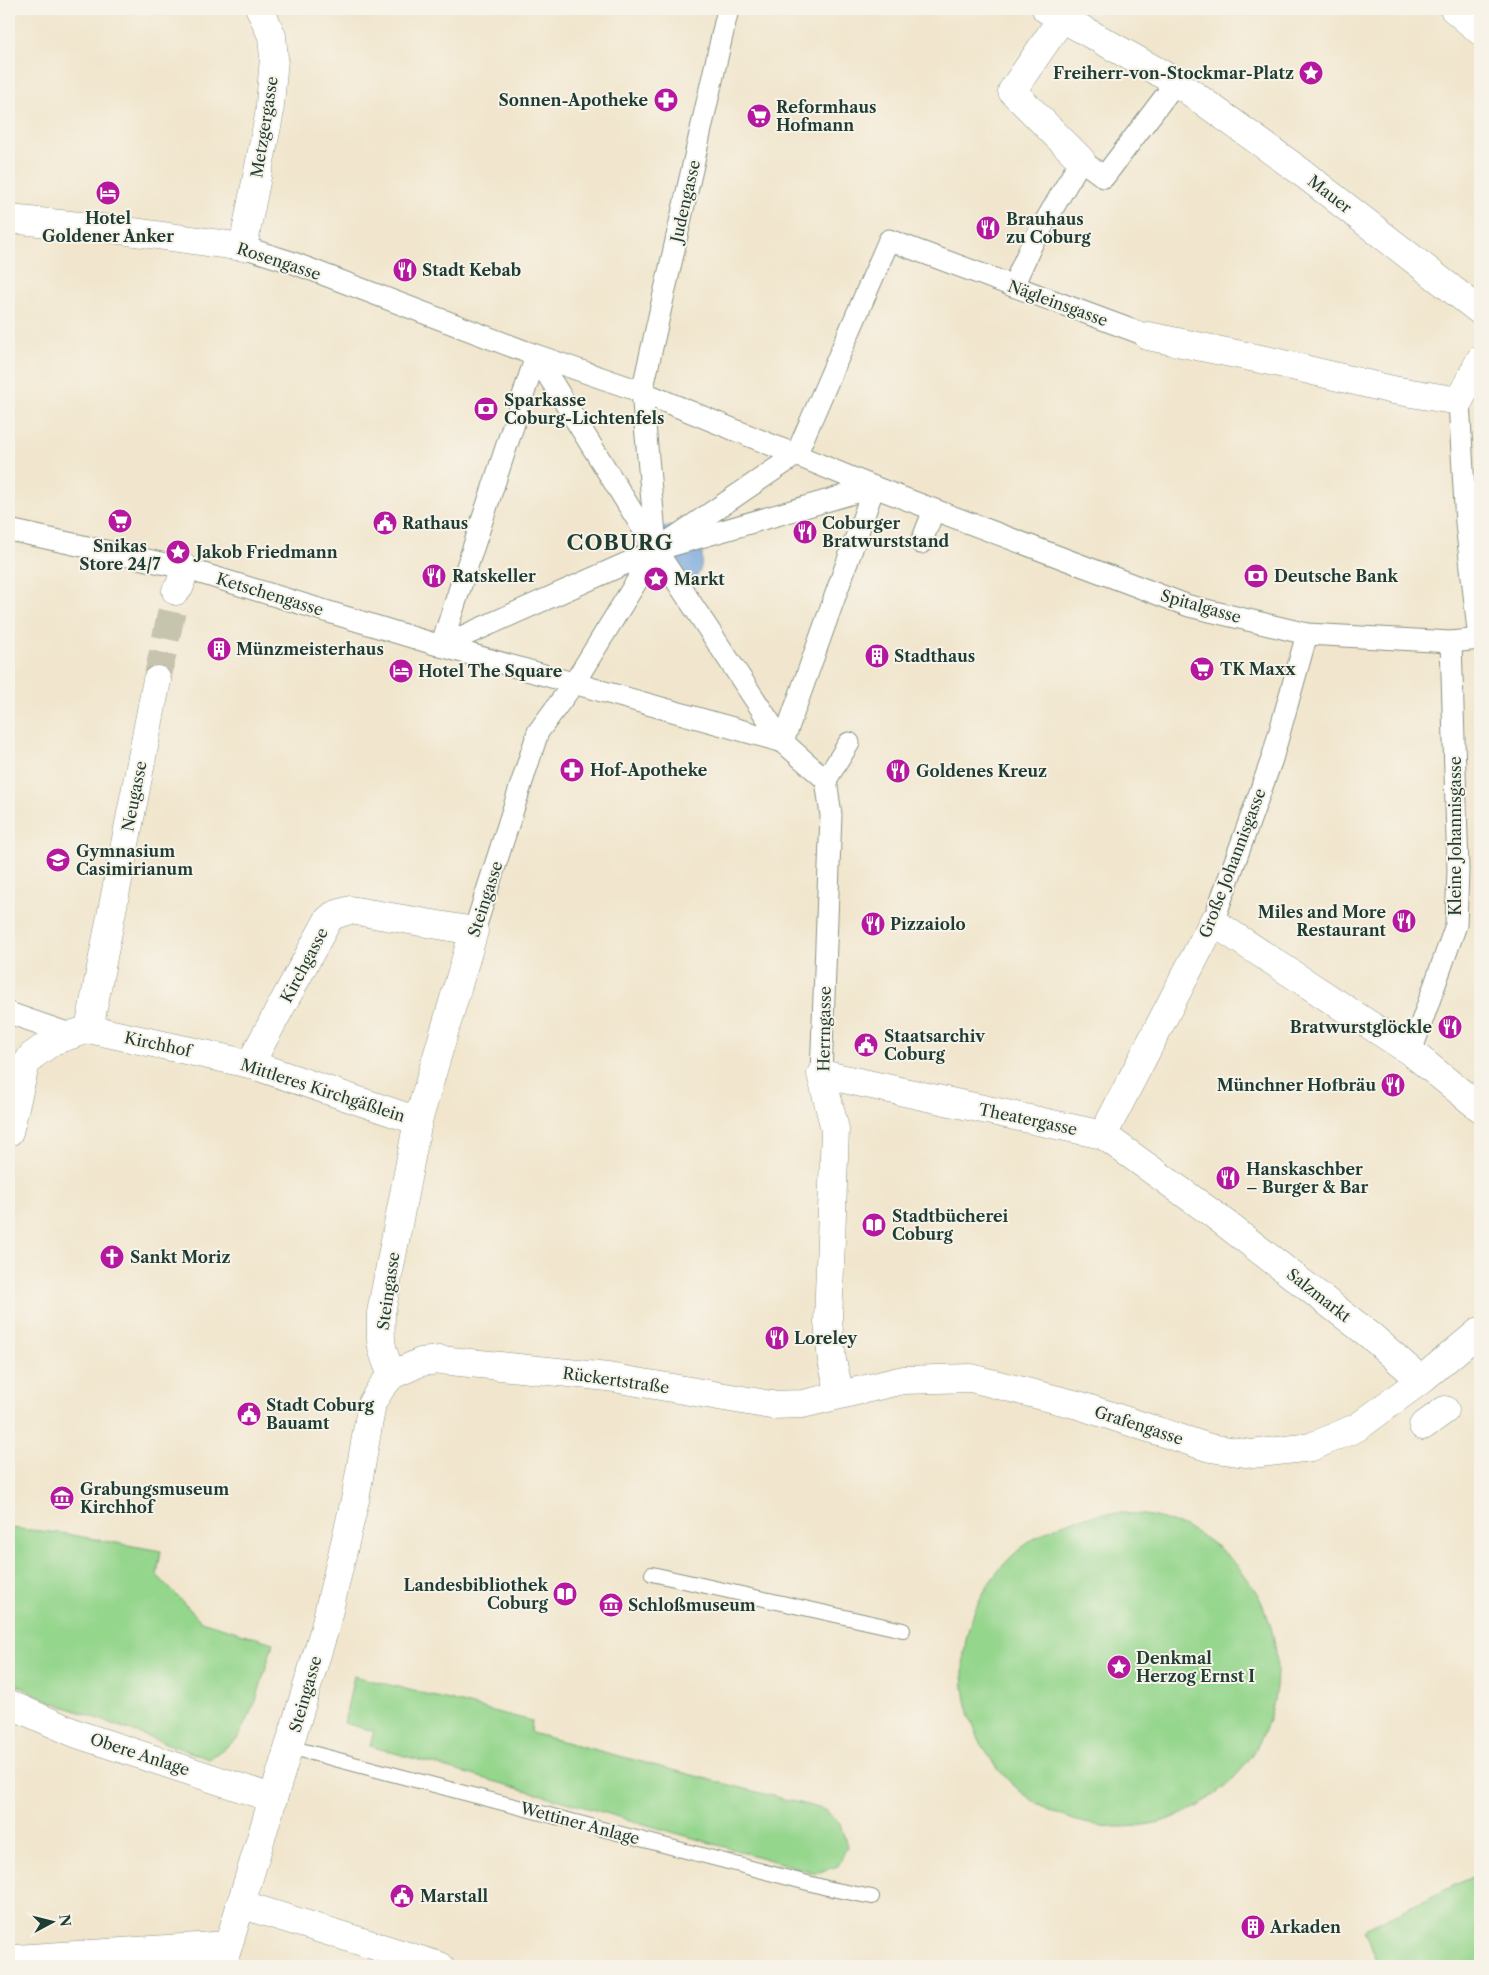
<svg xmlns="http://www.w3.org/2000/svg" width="1489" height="1975" font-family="'Libre Caslon Text',serif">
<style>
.green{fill:#95d68d;stroke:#5a8a60}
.water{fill:#71a2db;stroke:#487088}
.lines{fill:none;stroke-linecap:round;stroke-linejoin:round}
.minor-tunnel{stroke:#c7c4ae;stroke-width:28;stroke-dasharray:28 14;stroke-linecap:butt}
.service-casing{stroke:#889280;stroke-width:16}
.pedestrian-casing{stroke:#889280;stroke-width:23}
.minor-casing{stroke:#889280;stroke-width:29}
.tertiary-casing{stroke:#889280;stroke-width:29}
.service{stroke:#fff;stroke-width:14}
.pedestrian{stroke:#fff;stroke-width:21}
.minor{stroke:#fff;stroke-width:28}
.tertiary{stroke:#fff;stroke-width:28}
.labels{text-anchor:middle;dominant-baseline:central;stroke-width:4;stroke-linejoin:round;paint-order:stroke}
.poi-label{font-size:16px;font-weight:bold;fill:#1f3d34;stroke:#f7f3e8;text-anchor:start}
.street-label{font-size:16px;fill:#1f3d34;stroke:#f7f3e8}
.district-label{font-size:21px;font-weight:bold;letter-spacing:1px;fill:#1f3d34;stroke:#f7f3e8}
</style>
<rect width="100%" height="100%" fill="#f7f3e8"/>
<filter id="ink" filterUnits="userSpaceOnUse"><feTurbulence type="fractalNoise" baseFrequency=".02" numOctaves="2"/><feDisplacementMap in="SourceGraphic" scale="10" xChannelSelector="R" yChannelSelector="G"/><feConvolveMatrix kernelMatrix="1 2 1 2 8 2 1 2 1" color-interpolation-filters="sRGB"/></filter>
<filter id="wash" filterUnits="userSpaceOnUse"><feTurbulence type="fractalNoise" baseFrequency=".0096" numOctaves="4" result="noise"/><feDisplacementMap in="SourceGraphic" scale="20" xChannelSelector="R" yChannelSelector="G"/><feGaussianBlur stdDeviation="1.12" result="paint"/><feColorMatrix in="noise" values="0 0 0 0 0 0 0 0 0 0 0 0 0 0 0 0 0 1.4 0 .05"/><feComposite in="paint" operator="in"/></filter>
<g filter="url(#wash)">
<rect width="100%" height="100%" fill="#f1e6cd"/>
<g class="green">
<circle cx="1120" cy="1670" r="157"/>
<polygon points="9,1528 61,1533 161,1551 157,1575 201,1621 273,1643 256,1701 237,1739 209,1759 52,1702 9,1681"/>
<polygon points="354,1676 532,1721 531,1733 826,1810 840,1824 847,1846 838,1866 816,1873 370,1746 374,1731 344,1723"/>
<polygon points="1480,1873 1480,1966 1378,1966 1365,1929"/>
</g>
<path class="water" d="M669 526C678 527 681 529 689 535 692 538 698 542 700 545 703 549 702 556 702 561 699 590 670 594 650 580L659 528Z"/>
</g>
<g filter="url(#ink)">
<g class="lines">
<polyline class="minor-tunnel" points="157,680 176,591"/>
<defs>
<g id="service">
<polyline points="652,1574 903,1630"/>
<polyline points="289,1747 827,1888 872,1897"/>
</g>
<g id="pedestrian">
<polyline points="243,247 291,262 524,351 642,392 874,487 1189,606 1307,634 1451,642 1480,639"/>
<polyline points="1013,286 1032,244 1081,160 1104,177 1176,82"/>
<polyline points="536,356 656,550 783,742 826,780 831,815 821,1074"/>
<polyline points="1459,401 1466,523 1479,639"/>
<polyline points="9,530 184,568 441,646 783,742"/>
<polyline points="921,543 934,510"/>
<polyline points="656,545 642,392 728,9"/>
<polyline points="441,646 656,550 874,487"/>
<polyline points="441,646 536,356"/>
<polyline points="783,742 874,487"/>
<polyline points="826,780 849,743"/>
<polyline points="1213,922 1272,759 1307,634"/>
<polyline points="474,931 538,732 574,683 656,550 796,455 889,240 1148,336"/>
<polyline points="9,1013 70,1034"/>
<polyline points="1411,1052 1456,925 1458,870 1451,642"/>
</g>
<g id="minor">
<polyline points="1046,9 1176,82 1300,171 1480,311"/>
<polyline points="1454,9 1480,31"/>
<polyline points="1062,18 1012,91 1081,160"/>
<polyline points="9,219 120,230 243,247 269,116 274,58 272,36 260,9"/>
<polyline points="1148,336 1275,362 1393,390 1459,401 1480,360"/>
<polyline points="176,591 180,586 184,568"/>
<polyline points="89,1029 157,680"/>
<path d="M250 1064 328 920 334 915 350 910 474 931 418 1121 381 1313C380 1342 380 1348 392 1375"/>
<polyline points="9,1132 25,1066 32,1056 53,1041 89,1029 250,1064 418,1121"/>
<polyline points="1103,1135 1213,922 1411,1052 1480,1108"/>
<polyline points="840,1394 832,1361 828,1322 835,1129 821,1074 1103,1135 1213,1214 1371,1336 1421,1380"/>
<polyline points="1423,1426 1445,1410"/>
<polyline points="9,1704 77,1734 272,1798"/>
<polyline points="240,1904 440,1966"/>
<polyline points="16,1959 228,1945"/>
</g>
<polyline id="tertiary" points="222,1966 324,1631 355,1500 372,1403 381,1388 392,1375 421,1362 440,1360 608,1377 771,1405 803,1404 903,1380 971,1378 1078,1405 1210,1448 1252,1454 1311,1447 1358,1427 1421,1380 1480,1331"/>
</defs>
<use href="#service" class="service-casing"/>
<use href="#pedestrian" class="pedestrian-casing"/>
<use href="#minor" class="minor-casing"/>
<use href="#tertiary" class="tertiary-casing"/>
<use href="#service" class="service"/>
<use href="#pedestrian" class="pedestrian"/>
<use href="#minor" class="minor"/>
<use href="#tertiary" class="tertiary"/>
</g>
</g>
<defs>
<symbol id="sight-disc" viewBox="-11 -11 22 22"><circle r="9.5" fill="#b5179e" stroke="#f7f3e8"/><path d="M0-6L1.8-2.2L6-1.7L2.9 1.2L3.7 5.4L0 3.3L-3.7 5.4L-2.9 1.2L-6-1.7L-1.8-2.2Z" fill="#fff"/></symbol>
<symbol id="pharmacy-disc" viewBox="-11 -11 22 22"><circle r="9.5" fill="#b5179e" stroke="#f7f3e8"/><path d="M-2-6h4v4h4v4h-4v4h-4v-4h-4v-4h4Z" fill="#fff"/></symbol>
<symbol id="supermarket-disc" viewBox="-11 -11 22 22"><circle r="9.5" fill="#b5179e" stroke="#f7f3e8"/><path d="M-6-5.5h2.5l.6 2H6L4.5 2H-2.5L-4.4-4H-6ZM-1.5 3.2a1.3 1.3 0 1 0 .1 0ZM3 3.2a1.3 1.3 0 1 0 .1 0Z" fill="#fff"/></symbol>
<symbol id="hotel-disc" viewBox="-11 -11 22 22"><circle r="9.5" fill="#b5179e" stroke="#f7f3e8"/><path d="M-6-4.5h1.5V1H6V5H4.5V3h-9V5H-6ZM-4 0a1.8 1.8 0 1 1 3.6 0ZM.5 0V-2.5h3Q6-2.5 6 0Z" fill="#fff"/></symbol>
<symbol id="restaurant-disc" viewBox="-11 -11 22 22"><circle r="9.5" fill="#b5179e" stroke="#f7f3e8"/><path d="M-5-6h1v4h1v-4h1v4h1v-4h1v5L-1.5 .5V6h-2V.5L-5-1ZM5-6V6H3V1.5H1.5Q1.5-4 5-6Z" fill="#fff"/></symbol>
<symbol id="bank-disc" viewBox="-11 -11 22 22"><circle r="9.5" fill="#b5179e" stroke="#f7f3e8"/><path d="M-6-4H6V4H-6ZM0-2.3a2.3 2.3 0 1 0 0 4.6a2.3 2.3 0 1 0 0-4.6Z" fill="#fff"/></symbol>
<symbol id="civic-disc" viewBox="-11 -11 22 22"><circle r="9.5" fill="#b5179e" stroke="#f7f3e8"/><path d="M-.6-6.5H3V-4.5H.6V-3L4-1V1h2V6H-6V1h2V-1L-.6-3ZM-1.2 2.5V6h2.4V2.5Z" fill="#fff"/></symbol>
<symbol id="building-disc" viewBox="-11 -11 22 22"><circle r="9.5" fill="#b5179e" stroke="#f7f3e8"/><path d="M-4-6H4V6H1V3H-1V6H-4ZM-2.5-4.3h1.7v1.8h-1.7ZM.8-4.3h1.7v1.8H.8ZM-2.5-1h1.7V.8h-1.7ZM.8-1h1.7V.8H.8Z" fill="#fff"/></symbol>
<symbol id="school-disc" viewBox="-11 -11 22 22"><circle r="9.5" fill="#b5179e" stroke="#f7f3e8"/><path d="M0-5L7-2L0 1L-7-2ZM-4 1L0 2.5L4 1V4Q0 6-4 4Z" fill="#fff"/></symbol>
<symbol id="library-disc" viewBox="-11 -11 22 22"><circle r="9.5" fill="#b5179e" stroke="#f7f3e8"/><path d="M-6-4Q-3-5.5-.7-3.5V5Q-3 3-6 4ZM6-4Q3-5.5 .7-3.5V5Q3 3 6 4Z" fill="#fff"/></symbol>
<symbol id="church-disc" viewBox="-11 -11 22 22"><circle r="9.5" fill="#b5179e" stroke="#f7f3e8"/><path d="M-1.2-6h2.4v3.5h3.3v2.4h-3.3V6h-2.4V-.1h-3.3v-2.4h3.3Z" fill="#fff"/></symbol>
<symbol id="museum-disc" viewBox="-11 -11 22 22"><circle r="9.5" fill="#b5179e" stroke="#f7f3e8"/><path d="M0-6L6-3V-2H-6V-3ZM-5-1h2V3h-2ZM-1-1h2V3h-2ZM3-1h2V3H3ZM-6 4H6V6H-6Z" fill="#fff"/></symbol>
</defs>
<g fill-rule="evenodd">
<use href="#sight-disc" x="1297" y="59" width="28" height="28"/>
<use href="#pharmacy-disc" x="652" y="86" width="28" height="28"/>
<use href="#supermarket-disc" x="745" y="102" width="28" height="28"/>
<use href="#hotel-disc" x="94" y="179" width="28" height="28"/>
<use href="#restaurant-disc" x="974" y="214" width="28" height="28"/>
<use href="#restaurant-disc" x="391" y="256" width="28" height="28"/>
<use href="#bank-disc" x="472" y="395" width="28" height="28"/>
<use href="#supermarket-disc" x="106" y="507" width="28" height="28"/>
<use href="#civic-disc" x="371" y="509" width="28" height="28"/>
<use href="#restaurant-disc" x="791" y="518" width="28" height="28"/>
<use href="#sight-disc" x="164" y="538" width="28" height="28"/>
<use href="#restaurant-disc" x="420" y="562" width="28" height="28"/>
<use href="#bank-disc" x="1242" y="562" width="28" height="28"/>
<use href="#sight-disc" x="642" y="565" width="28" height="28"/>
<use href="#building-disc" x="205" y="635" width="28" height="28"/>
<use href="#building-disc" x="863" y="642" width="28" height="28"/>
<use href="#supermarket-disc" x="1188" y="655" width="28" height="28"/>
<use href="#hotel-disc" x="387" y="657" width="28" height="28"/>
<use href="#pharmacy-disc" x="558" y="756" width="28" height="28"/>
<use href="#restaurant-disc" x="884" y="757" width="28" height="28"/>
<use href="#school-disc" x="44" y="846" width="28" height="28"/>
<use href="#restaurant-disc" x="1390" y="907" width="28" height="28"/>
<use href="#restaurant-disc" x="859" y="910" width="28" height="28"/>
<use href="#restaurant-disc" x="1436" y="1013" width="28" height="28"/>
<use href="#civic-disc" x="852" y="1031" width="28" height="28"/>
<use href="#restaurant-disc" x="1379" y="1071" width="28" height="28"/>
<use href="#restaurant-disc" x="1214" y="1164" width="28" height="28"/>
<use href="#library-disc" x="860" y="1211" width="28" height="28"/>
<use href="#church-disc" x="98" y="1243" width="28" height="28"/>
<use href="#restaurant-disc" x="763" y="1324" width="28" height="28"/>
<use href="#civic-disc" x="235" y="1400" width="28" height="28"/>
<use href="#museum-disc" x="48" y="1484" width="28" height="28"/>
<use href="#library-disc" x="551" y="1580" width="28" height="28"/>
<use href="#museum-disc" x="597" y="1591" width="28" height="28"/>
<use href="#sight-disc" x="1105" y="1653" width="28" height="28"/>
<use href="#civic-disc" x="388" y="1882" width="28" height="28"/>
<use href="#building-disc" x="1239" y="1913" width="28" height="28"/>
</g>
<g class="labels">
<g class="poi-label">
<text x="1294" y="73" text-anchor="end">Freiherr-von-Stockmar-Platz</text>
<text x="648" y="100" text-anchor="end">Sonnen-Apotheke</text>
<text x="776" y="107">Reformhaus<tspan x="776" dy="18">Hofmann</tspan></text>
<text x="108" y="218" text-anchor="middle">Hotel<tspan x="108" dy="18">Goldener Anker</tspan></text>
<text x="1006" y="219">Brauhaus<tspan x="1006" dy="18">zu Coburg</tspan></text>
<text x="422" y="270">Stadt Kebab</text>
<text x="504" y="400">Sparkasse<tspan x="504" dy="18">Coburg-Lichtenfels</tspan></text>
<text x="402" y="523">Rathaus</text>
<text x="822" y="523">Coburger<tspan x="822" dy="18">Bratwurststand</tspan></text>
<text x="120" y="546" text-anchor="middle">Snikas<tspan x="120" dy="18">Store 24/7</tspan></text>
<text x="196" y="552">Jakob Friedmann</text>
<text x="452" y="576">Ratskeller</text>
<text x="1274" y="576">Deutsche Bank</text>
<text x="674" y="579">Markt</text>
<text x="236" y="649">Münzmeisterhaus</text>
<text x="894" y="656">Stadthaus</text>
<text x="1220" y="669">TK Maxx</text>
<text x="418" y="671">Hotel The Square</text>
<text x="590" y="770">Hof-Apotheke</text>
<text x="916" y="771">Goldenes Kreuz</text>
<text x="76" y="851">Gymnasium<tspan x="76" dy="18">Casimirianum</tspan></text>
<text x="1386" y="912" text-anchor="end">Miles and More<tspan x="1386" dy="18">Restaurant</tspan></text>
<text x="890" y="924">Pizzaiolo</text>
<text x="1432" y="1027" text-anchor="end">Bratwurstglöckle</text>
<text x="884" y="1036">Staatsarchiv<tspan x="884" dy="18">Coburg</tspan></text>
<text x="1376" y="1085" text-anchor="end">Münchner Hofbräu</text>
<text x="1246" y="1169">Hanskaschber<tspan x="1246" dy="18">– Burger &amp; Bar</tspan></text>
<text x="892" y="1216">Stadtbücherei<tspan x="892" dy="18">Coburg</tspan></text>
<text x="130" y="1257">Sankt Moriz</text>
<text x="794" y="1338">Loreley</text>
<text x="266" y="1405">Stadt Coburg<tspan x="266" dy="18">Bauamt</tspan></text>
<text x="80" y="1489">Grabungsmuseum<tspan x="80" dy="18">Kirchhof</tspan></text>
<text x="548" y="1585" text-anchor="end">Landesbibliothek<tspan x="548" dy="18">Coburg</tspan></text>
<text x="628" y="1605">Schloßmuseum</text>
<text x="1136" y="1658">Denkmal<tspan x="1136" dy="18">Herzog Ernst I</tspan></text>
<text x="420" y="1896">Marstall</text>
<text x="1270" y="1927">Arkaden</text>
</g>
<g class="street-label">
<text transform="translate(264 127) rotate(-81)">Metzgergasse</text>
<text transform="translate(1330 194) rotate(38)">Mauer</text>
<text transform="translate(685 201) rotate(-77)">Judengasse</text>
<text transform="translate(279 261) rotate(18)">Rosengasse</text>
<text transform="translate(1058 303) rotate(20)">Nägleinsgasse</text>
<text transform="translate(270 594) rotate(17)">Ketschengasse</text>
<text transform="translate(1201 606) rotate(16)">Spitalgasse</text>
<text transform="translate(134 796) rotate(-79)">Neugasse</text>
<text transform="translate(1455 836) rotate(-90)">Kleine Johannisgasse</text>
<text transform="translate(1232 863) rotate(-69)">Große Johannisgasse</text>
<text transform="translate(485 899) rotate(-72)">Steingasse</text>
<text transform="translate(304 965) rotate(-62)">Kirchgasse</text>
<text transform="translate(824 1029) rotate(-89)">Herrngasse</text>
<text transform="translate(158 1044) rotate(12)">Kirchhof</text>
<text transform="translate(323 1090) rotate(18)">Mittleres Kirchgäßlein</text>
<text transform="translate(1028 1119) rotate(12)">Theatergasse</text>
<text transform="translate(388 1291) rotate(-82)">Steingasse</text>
<text transform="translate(1319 1295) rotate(38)">Salzmarkt</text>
<text transform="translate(616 1380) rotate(8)">Rückertstraße</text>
<text transform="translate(1139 1425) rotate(18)">Grafengasse</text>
<text transform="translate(305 1694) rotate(-74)">Steingasse</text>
<text transform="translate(140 1754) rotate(18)">Obere Anlage</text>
<text transform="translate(580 1823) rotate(15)">Wettiner Anlage</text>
</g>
<g class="district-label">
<text x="620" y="542">COBURG</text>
</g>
</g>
<rect width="1489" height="1975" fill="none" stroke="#f7f3e8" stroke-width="30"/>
<g transform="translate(52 1922) rotate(83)" stroke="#f7f3e8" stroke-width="4" paint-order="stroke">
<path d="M0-4L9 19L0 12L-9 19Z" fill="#1f3d34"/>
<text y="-8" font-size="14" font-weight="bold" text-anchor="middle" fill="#1f3d34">N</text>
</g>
</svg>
